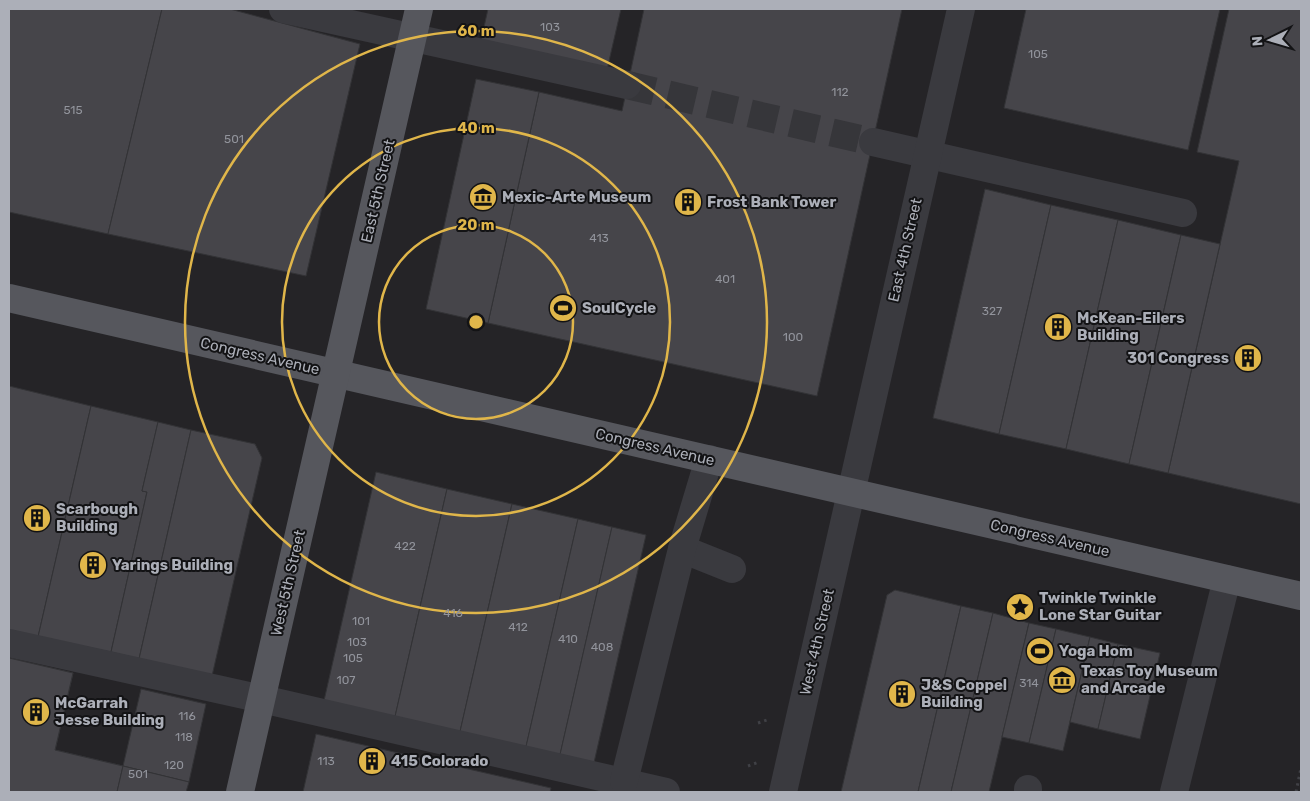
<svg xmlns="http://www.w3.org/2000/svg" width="1310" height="801" font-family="Rubik,sans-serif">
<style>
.built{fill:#252427}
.building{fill:#46454a;stroke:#333336}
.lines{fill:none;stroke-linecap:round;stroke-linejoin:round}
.minor-tunnel{stroke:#36363a;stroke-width:28;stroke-dasharray:28 14;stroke-linecap:butt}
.path{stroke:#404146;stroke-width:3;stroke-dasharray:2.5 4;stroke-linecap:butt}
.minor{stroke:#3a3a3f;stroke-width:28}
.major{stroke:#56575d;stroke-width:28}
.ring{fill:none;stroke:#e0b64a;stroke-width:2.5}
.labels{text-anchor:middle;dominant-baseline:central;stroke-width:4;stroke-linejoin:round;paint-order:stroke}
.number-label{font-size:12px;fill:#92949c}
.street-label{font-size:15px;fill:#acafb8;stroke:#131315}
.poi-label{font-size:15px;font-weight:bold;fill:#acafb8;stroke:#131315;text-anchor:start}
.centre{fill:#e0b64a;stroke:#131315;stroke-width:2.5}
.ring-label{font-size:15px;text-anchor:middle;font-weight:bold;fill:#e0b64a;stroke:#131315;stroke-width:4;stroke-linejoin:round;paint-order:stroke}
</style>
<rect width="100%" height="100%" fill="#18181a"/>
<rect class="built" x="9" y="9" width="1292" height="783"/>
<g class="building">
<polygon points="9,9 162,9 108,234 9,212"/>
<polygon points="162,9 230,9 360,44 306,276 108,234"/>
<polygon points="488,9 621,9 606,74 480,45"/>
<polygon points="644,9 902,9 817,396 488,323 539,92 622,111"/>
<polygon points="1026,9 1220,9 1188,150 1004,108"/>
<polygon points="1229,9 1301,9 1301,504 1168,473 1239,161 1197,152"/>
<polygon points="476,79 539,92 488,323 426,309"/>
<polygon points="985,189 1051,205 999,434 933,418"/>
<polygon points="1051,205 1118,220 1066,449 999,434"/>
<polygon points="1118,220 1181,235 1129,464 1066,449"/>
<polygon points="1181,235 1220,244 1168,473 1129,464"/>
<polygon points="9,386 91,406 38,637 9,630"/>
<polygon points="91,406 158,422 142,491 147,492 111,652 38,637"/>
<polygon points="158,422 191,430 139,659 111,652 147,492 142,491"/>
<polygon points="191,430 255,444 262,458 212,676 139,659"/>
<polygon points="376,472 447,489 394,721 323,705"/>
<polygon points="447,489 512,504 459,736 394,721"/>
<polygon points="512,504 578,519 525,751 459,736"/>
<polygon points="578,519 612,527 559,759 525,751"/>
<polygon points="612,527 646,535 593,767 559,759"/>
<polygon points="895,590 961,606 918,792 841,792 887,595"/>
<polygon points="961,606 993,613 951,792 918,792"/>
<polygon points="993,613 1029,623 989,792 951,792"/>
<polygon points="1029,623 1056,629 1029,743 1002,737"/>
<polygon points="1056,629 1090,637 1063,751 1029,743"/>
<polygon points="1090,637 1118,644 1098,729 1070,722"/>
<polygon points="1118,644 1160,653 1140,739 1098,729"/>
<polygon points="9,658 73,673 55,750 123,766 117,792 9,792"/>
<polygon points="9,658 73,673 55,750 123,766 117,792 9,792"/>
<polygon points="141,689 206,704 189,782 123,766"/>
<polygon points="316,734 551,788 550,792 303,792"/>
<polygon points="123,766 189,782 186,792 117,792"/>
</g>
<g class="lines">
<polyline class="minor-tunnel" points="627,85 873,142"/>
<g class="path">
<polyline points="758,723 767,720"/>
<polyline points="748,766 759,762"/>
<polyline points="1296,792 1301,768"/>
</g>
<g class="minor">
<polyline points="283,9 627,85"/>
<polyline points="873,142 1183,213"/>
<polyline points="682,549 732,569"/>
<polyline points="9,643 262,699 666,792"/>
<polyline points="624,781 682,549 709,459"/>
<polyline points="783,792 961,9"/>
<polyline points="1028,792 1028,789"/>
<polyline points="1174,792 1227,579"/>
</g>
<g class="major">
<polyline points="9,298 1301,596"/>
<polyline points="240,792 419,9"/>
</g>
</g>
<g class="ring">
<circle cx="476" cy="322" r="97"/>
<circle cx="476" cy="322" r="194"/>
<circle cx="476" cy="322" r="291"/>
</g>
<defs>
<symbol id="museum-disc" viewBox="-11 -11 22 22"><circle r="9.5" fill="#e0b64a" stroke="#131315"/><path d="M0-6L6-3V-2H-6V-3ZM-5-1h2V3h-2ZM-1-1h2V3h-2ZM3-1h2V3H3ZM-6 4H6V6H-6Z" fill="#111"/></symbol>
<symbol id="building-disc" viewBox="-11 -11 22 22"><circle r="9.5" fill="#e0b64a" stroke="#131315"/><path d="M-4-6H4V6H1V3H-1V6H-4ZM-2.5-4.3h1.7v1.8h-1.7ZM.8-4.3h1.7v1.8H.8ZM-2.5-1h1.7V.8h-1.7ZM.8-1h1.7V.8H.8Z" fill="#111"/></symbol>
<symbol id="stadium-disc" viewBox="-11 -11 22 22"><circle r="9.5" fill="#e0b64a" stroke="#131315"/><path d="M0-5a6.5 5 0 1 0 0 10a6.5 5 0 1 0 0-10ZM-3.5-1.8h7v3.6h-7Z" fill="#111"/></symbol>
<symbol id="sight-disc" viewBox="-11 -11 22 22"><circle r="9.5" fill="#e0b64a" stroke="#131315"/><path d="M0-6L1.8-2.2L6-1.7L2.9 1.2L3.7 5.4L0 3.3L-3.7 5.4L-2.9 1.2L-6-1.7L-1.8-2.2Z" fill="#111"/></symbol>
</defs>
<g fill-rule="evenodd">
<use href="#museum-disc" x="467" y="181" width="32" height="32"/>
<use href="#building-disc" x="672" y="186" width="32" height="32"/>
<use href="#stadium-disc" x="547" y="292" width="32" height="32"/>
<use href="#building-disc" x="1042" y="311" width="32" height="32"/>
<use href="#building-disc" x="1232" y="342" width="32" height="32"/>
<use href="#building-disc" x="21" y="502" width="32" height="32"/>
<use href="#building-disc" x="77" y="549" width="32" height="32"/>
<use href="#sight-disc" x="1004" y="591" width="32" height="32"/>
<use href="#stadium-disc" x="1024" y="635" width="32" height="32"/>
<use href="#museum-disc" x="1046" y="664" width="32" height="32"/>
<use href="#building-disc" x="886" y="678" width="32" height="32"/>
<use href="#building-disc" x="20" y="696" width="32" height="32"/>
<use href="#building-disc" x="356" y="745" width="32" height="32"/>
</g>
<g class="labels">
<g class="number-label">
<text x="550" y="27">103</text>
<text x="1038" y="54">105</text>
<text x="840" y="92">112</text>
<text x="73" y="110">515</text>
<text x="234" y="139">501</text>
<text x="599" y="238">413</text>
<text x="725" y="279">401</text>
<text x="992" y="311">327</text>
<text x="793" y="337">100</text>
<text x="405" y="546">422</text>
<text x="453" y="613">416</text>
<text x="361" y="621">101</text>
<text x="518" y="627">412</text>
<text x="568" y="639">410</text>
<text x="357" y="642">103</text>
<text x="602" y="647">408</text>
<text x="353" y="658">105</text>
<text x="346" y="680">107</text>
<text x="1029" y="683">314</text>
<text x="187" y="716">116</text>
<text x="184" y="737">118</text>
<text x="326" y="761">113</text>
<text x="174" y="765">120</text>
<text x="138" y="774">501</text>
</g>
<g class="street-label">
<text transform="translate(378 191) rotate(-77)">East 5th Street</text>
<text transform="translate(905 250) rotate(-77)">East 4th Street</text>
<text transform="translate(260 356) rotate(13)">Congress Avenue</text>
<text transform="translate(655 447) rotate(13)">Congress Avenue</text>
<text transform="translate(1050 538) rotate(13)">Congress Avenue</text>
<text transform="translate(288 583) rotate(-77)">West 5th Street</text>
<text transform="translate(817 642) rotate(-77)">West 4th Street</text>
</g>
<g class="poi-label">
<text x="502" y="197">Mexic-Arte Museum</text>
<text x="707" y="202">Frost Bank Tower</text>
<text x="582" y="308">SoulCycle</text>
<text x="1077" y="318">McKean-Eilers<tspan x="1077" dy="17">Building</tspan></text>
<text x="1229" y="358" text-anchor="end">301 Congress</text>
<text x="56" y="509">Scarbough<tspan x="56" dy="17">Building</tspan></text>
<text x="112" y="565">Yarings Building</text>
<text x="1039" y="598">Twinkle Twinkle<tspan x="1039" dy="17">Lone Star Guitar</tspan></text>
<text x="1059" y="651">Yoga Hom</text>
<text x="1081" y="671">Texas Toy Museum<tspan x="1081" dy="17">and Arcade</tspan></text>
<text x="921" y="685">J&amp;S Coppel<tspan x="921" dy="17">Building</tspan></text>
<text x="55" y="703">McGarrah<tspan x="55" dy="17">Jesse Building</tspan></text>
<text x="391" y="761">415 Colorado</text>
</g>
</g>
<circle cx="476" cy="322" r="8" class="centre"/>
<g class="ring-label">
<text x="476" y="36">60 m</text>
<text x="476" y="133">40 m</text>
<text x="476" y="230">20 m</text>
</g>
<rect width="1310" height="801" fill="none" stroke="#acafb8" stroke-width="20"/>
<g transform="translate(1270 40) rotate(265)" stroke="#131315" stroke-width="4" paint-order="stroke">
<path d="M0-4L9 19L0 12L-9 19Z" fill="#acafb8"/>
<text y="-8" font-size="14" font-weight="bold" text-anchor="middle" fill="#acafb8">N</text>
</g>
</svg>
